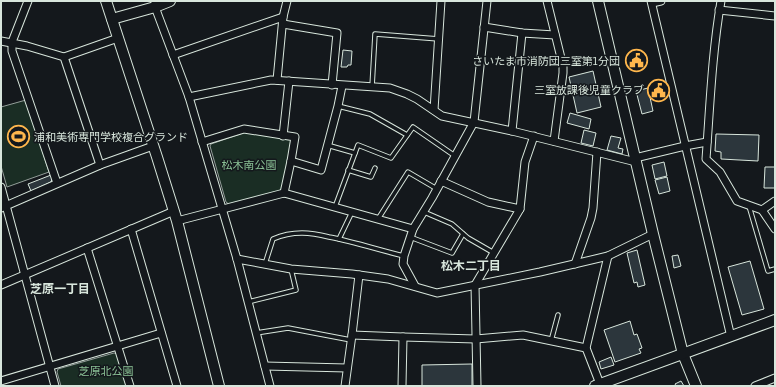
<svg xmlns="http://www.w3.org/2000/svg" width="776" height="387" font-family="'Asap Condensed','Noto Sans JP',sans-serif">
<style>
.green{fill:#1a2d24;stroke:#939e99}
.building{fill:#2c363c;stroke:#d8e6dc}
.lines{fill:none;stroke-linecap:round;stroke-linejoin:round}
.lane-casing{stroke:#d8e6dc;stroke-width:5.5}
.street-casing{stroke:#d8e6dc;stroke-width:9}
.secondary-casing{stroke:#d8e6dc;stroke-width:12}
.lane{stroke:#14181c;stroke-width:3.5}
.street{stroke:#14181c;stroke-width:7}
.secondary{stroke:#14181c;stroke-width:10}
.labels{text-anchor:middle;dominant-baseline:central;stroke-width:3;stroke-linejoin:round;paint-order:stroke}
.poi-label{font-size:11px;fill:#d8e6dc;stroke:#14181c;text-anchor:end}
.park-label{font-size:11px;fill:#8ac095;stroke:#14181c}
.neighbourhood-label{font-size:12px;font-weight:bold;fill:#d8e6dc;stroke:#14181c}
</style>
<rect width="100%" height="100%" fill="#14181c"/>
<g class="green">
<polygon points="26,100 49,172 7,187 1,166 1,107"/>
<polygon points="246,132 289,139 292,142 283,189 281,191 230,205 226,202 210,146 211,144"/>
<polygon points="114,353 118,354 127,386 61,386 57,372 58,369"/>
</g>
<g class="building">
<polygon points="343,50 352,51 351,65 348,65 347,67 341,67"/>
<polygon points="640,56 642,64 630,66 629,59"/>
<polygon points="593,71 601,107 577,113 569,77"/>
<polygon points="664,84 667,94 653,98 650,87"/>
<polygon points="648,88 653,111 642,114 636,91"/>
<polygon points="570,113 591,119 589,129 567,123"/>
<polygon points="584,130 596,133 593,146 581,143"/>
<polygon points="716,134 759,135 758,161 721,159 721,152 715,151"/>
<polygon points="611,136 621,138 618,148 623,149 622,154 607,150"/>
<polygon points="664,162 667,176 655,179 652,165"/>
<polygon points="765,167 775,167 775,188 764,188"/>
<polygon points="51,175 52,179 51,182 31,191 28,184"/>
<polygon points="667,177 670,191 659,194 655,180"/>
<polygon points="637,250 645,285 638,287 637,282 634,283 627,253"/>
<polygon points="678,255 681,266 674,268 672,256"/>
<polygon points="750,261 764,309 742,315 728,267"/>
<polygon points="630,321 634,335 637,334 642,348 639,349 641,353 615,362 604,330"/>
<polygon points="611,357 614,365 601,369 599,362"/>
<polygon points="472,364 472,386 422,386 422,365"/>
<polygon points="681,381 684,386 676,386 675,384"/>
</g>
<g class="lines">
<defs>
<g id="lane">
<polyline points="372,87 375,34 439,39"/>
<polyline points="338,106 370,114 407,135"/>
<polyline points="327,145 355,153"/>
<polyline points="348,170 371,177 375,168"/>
<polyline points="749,206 768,271 775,269"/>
<polyline points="335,207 358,145 391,158 413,127 455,156"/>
<polyline points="424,212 452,224 468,238 494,253"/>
<polyline points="378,219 408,172 437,189"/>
<polyline points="410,237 452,253 463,234"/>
<polyline points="339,239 352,212"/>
<path d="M265 264 273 239C282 235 292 233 302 233 311 233 321 235 329 237 355 242 379 250 404 256"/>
<polyline points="248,302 296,290 291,269"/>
<polyline points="256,333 288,328 351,340"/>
<polyline points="551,341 558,315"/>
</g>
<g id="street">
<polyline points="28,1 12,42 12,51 57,183"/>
<polyline points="155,1 155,7 189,97 237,259 270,386"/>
<polyline points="547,1 563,66 563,73 554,141"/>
<polyline points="651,1 731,337"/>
<path d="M721 1C712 53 710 106 706 159L720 172 737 201 762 210 775 229"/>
<polyline points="652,3 661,1"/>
<polyline points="719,10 775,16"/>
<polyline points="283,24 337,33 332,85"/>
<polyline points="484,27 522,33 555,35"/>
<polyline points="1,41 27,46 64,57 100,165"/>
<polyline points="173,55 283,17"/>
<polyline points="64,57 118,38"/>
<polyline points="277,80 283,17 287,1"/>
<polyline points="189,97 271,80 390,88 407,94 417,99 442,116 512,131 636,162"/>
<polyline points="434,110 441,1"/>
<polyline points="512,131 522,33"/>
<polyline points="283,136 289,81"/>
<polyline points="202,142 244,129 295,137 291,161 284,193"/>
<polyline points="635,158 685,146 707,142"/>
<polyline points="291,161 321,170 338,106 342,86"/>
<polyline points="441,181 488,202 520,209"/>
<polyline points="1,187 55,386"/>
<polyline points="1,208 100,165 153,146"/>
<polyline points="762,210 775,201"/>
<polyline points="177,221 284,193 413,229"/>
<polyline points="131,229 177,386"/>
<polyline points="87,248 130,386"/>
<polyline points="237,259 291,269 352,274 388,279 437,293 540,272 608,256 653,234"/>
<polyline points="575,264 591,218 593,208 597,152"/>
<polyline points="1,285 174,211"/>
<polyline points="415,286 403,264 404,256 413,229 432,198 474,122 487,1"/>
<polyline points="352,335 403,337 476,339 523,335 586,348"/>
<polyline points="265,366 347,368"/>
<polyline points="1,381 161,333"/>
<polyline points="600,384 586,348 608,256"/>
<polyline points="345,386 352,335 359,275"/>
<polyline points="402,386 403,337"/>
<polyline points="477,386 475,285 520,209 525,162 534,136"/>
<polyline points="755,386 775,378"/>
</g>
<g id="secondary">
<polyline points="106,1 157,157 177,221 219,386"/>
<polyline points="598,1 653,234 683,354 696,386"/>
<polyline points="112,19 155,7 170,1"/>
<polyline points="595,386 775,320"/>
</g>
</defs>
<use href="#lane" class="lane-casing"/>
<use href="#street" class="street-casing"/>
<use href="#secondary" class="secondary-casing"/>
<use href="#lane" class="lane"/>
<use href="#street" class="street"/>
<use href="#secondary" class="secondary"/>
</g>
<defs>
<symbol id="civic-ring" viewBox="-11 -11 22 22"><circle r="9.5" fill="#14181c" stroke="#ffb74d" stroke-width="1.5"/><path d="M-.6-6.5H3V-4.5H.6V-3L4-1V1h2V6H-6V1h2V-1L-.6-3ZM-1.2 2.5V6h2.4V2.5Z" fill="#ffb74d"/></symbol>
<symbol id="stadium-ring" viewBox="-11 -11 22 22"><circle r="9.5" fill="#14181c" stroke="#ffb74d" stroke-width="1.5"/><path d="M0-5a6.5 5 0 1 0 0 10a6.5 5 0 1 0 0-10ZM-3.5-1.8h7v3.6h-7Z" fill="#ffb74d"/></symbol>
</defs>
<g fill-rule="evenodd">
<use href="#civic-ring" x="624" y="48" width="25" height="25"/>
<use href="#civic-ring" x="646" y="78" width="25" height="25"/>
<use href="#stadium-ring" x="6" y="124" width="25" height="25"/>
</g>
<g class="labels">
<g class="poi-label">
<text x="620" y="61">さいたま市消防団三室第1分団</text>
<text x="644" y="90">三室放課後児童クラブ</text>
<text x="34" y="137" text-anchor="start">浦和美術専門学校複合グランド</text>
</g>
<g class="park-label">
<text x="249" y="165">松木南公園</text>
<text x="106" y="371">芝原北公園</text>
</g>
<g class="neighbourhood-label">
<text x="471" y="266">松木二丁目</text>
<text x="60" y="289">芝原一丁目</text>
</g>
</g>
<rect width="776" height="387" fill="none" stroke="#d8e6dc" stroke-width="4"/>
</svg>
